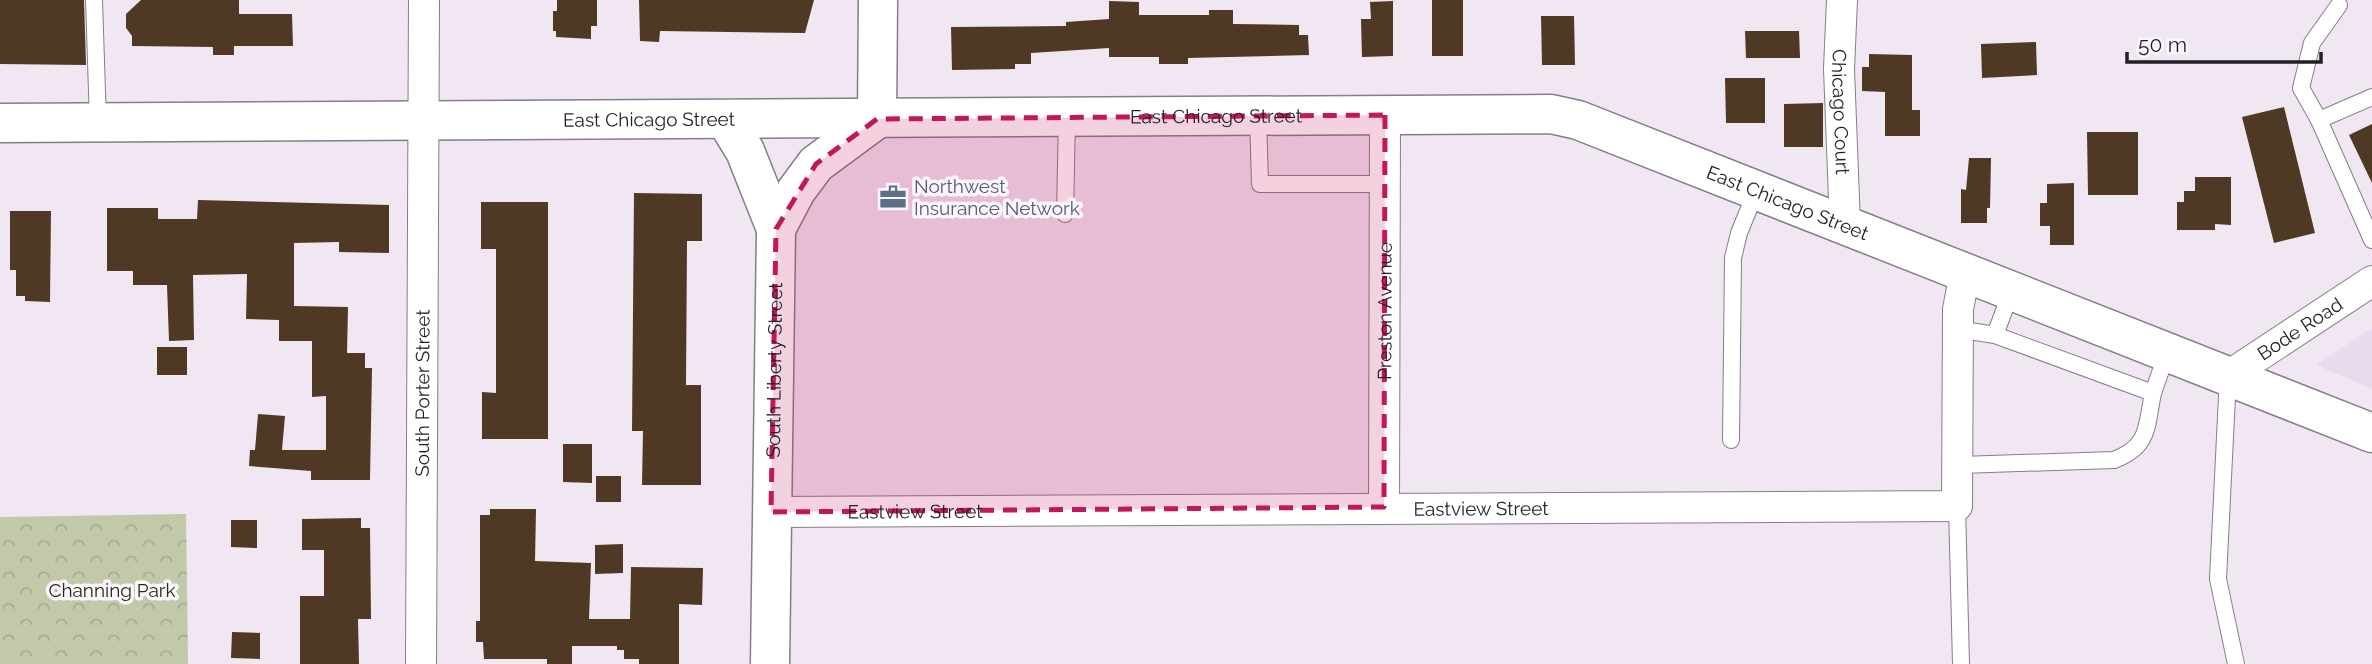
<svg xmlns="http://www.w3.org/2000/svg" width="2372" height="664" font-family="Raleway,sans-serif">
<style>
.built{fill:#e9dbee}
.park{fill:url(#park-crowns)}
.building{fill:#4f3924}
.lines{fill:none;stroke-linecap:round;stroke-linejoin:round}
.lane-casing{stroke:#857d88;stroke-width:18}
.street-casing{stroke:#857d88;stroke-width:32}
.secondary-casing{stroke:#857d88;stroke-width:41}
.lane{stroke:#fff;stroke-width:16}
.street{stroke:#fff;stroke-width:30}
.secondary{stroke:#fff;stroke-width:38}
.marked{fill:#c2185b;fill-opacity:0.2;stroke:#c2185b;stroke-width:5;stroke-dasharray:14 9;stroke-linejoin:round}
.labels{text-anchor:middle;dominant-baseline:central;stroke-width:7;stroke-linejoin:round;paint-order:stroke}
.street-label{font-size:19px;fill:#221f24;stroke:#fcf5ff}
.service-label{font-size:19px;fill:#4e5e75;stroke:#fcf5ff;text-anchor:start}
.park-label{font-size:19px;fill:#282e05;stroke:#fcf5ff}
</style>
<defs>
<pattern id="park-crowns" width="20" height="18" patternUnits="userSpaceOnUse" patternTransform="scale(1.75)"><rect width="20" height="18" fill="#c1c9a9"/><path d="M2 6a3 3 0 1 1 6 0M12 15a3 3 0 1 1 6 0" fill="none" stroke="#a6ac91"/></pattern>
</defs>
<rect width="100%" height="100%" fill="#f0e7f3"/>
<polygon class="built" points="2372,328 2372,389 2316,365"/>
<polygon class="park" points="186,514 188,664 0,664 0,517"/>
<g class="building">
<polygon points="0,0 84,0 86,65 0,64"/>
<polygon points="141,0 239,0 239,14 292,14 293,46 234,46 234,55 213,55 213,47 132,46 132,36 126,28 126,14"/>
<polygon points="557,0 597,0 597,26 591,26 591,39 556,37 556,31 553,31 553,11 557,11"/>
<polygon points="639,0 814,0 805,33 660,31 659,42 640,41"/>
<rect x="1432" y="0" width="31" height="56"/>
<polygon points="1109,1 1139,2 1139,15 1209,15 1209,10 1233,10 1233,24 1299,25 1299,35 1308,35 1309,55 1188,58 1188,64 1159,64 1159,57 1109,57 1109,48 1031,53 1031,64 1015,64 1015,69 952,70 951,27 1066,26 1066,22 1109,19"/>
<polygon points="1393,1 1393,56 1362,57 1361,19 1371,19 1370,2"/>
<polygon points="1541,16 1574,16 1575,65 1542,65"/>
<polygon points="1745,31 1799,31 1800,58 1746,58"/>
<polygon points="2036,42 2037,75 1982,78 1981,44"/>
<polygon points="1869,54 1912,55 1912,110 1920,110 1920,136 1885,136 1885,92 1862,91 1862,67 1869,67"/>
<polygon points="1725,78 1765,78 1765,123 1726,123"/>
<polygon points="1823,103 1823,147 1784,147 1784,104"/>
<polygon points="2284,107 2315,233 2274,243 2242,117"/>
<polygon points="2372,124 2372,183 2349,135"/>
<polygon points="2087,132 2138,132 2138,195 2088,195"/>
<polygon points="1969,158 1991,158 1990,208 1987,208 1987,223 1961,223 1961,189 1966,190"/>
<polygon points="2195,177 2231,177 2231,225 2215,224 2215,230 2177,230 2177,202 2184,202 2184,191 2195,191"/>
<polygon points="2074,183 2074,245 2050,245 2050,226 2040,226 2040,203 2047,203 2047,184"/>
<polygon points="634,193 702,194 702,241 687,241 686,385 701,385 701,485 642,485 643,431 632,431"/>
<polygon points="198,200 389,205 389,253 339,252 339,242 294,243 294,306 348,307 347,353 365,353 365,368 372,368 370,480 311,480 311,471 249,466 250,450 255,450 258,414 285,416 282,450 326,450 326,396 312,397 312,341 279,341 279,320 246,319 247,274 193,275 194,340 169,341 167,285 133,285 133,271 107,271 107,208 158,208 158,219 197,219"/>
<polygon points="481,202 548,202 548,439 482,439 482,392 496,393 496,249 481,249"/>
<polygon points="10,211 51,211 50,302 25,301 25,296 16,296 16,270 10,270"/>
<rect x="157" y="347" width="30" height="28"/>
<polygon points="563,444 592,444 592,483 563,482"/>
<rect x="596" y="476" width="25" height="26"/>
<polygon points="490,509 536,509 535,561 591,563 589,619 630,619 631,567 703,568 702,605 679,604 679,664 639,664 639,659 624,659 624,650 617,650 617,646 572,646 572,664 547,664 547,659 484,659 483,642 476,642 476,621 480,621 480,515 490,515"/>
<polygon points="361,518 361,528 370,528 371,619 358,619 359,664 300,664 300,596 324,596 324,550 302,550 302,519"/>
<polygon points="231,520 257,520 257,548 231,547"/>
<polygon points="623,544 623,573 595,574 595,545"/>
<polygon points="232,632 260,633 260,659 231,658"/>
</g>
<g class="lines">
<defs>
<g id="lane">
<polyline points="94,0 98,123"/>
<polyline points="2339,5 2312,43 2301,88 2319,120 2372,97"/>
<polyline points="1258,116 1260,184 1386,184"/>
<polyline points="2319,120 2372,240"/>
<polyline points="1065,214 1067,117"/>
<polyline points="2011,292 1995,335 2153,393 2167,353"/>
<polyline points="1957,329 1995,335"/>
<polyline points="2228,376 2218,579 2236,664"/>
<polyline points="1731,440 1733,258 1739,233 1757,189"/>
<path d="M1960 465 2114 460C2150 446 2146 427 2153 393"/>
<polyline points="1957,506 1961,664"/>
</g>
<g id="street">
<path id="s1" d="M1842 0 1839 69 1845 225"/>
<path id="s2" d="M2228 376 2372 281"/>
<path id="s3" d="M1384 507 1385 115"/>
<path id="s4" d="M771 512 1957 506 1958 309 1965 273"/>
<path id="s5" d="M421 664 424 0"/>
</g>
<g id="secondary">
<polyline points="877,119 878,0"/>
<polyline points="726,120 745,151 776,229"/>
<path id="s6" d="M0 123 1551 114 1578 120 2372 433"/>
<path id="s7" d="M770 664 776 229 796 191 816 164 877 119"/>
</g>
</defs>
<use href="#lane" class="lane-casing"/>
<use href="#street" class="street-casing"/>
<use href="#secondary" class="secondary-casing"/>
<use href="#lane" class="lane"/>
<use href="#street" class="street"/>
<use href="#secondary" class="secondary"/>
</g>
<path class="marked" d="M1385 115 1384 507 771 512 776 229 816 164 877 119Z"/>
<defs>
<symbol id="office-bare" viewBox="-9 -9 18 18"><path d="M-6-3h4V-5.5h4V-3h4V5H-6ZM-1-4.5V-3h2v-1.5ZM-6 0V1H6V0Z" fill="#5c6f8a" stroke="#fcf5ff" stroke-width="2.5" paint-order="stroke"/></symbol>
</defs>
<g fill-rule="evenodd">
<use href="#office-bare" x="874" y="178" width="38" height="38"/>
</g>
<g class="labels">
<g class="street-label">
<text stroke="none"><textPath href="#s1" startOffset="112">Chicago Court</textPath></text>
<text stroke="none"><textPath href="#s6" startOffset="1216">East Chicago Street</textPath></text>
<text stroke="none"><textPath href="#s6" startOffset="649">East Chicago Street</textPath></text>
<text stroke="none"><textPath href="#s6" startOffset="1804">East Chicago Street</textPath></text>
<text stroke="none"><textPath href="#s3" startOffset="196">Preston Avenue</textPath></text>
<text stroke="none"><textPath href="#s2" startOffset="86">Bode Road</textPath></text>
<text stroke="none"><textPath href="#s7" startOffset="294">South Liberty Street</textPath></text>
<text stroke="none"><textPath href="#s5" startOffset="271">South Porter Street</textPath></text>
<text stroke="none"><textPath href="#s4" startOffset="710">Eastview Street</textPath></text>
<text stroke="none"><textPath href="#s4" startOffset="144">Eastview Street</textPath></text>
</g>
<g class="service-label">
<text x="914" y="186">Northwest<tspan x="914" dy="22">Insurance Network</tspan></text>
</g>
<g class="park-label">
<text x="112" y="590">Channing Park</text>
</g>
</g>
<path d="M2127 52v10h194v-10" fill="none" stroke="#221f24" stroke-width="3.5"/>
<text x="2138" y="52" font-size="21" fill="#221f24" stroke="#fcf5ff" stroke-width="5" paint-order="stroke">50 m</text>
</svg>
